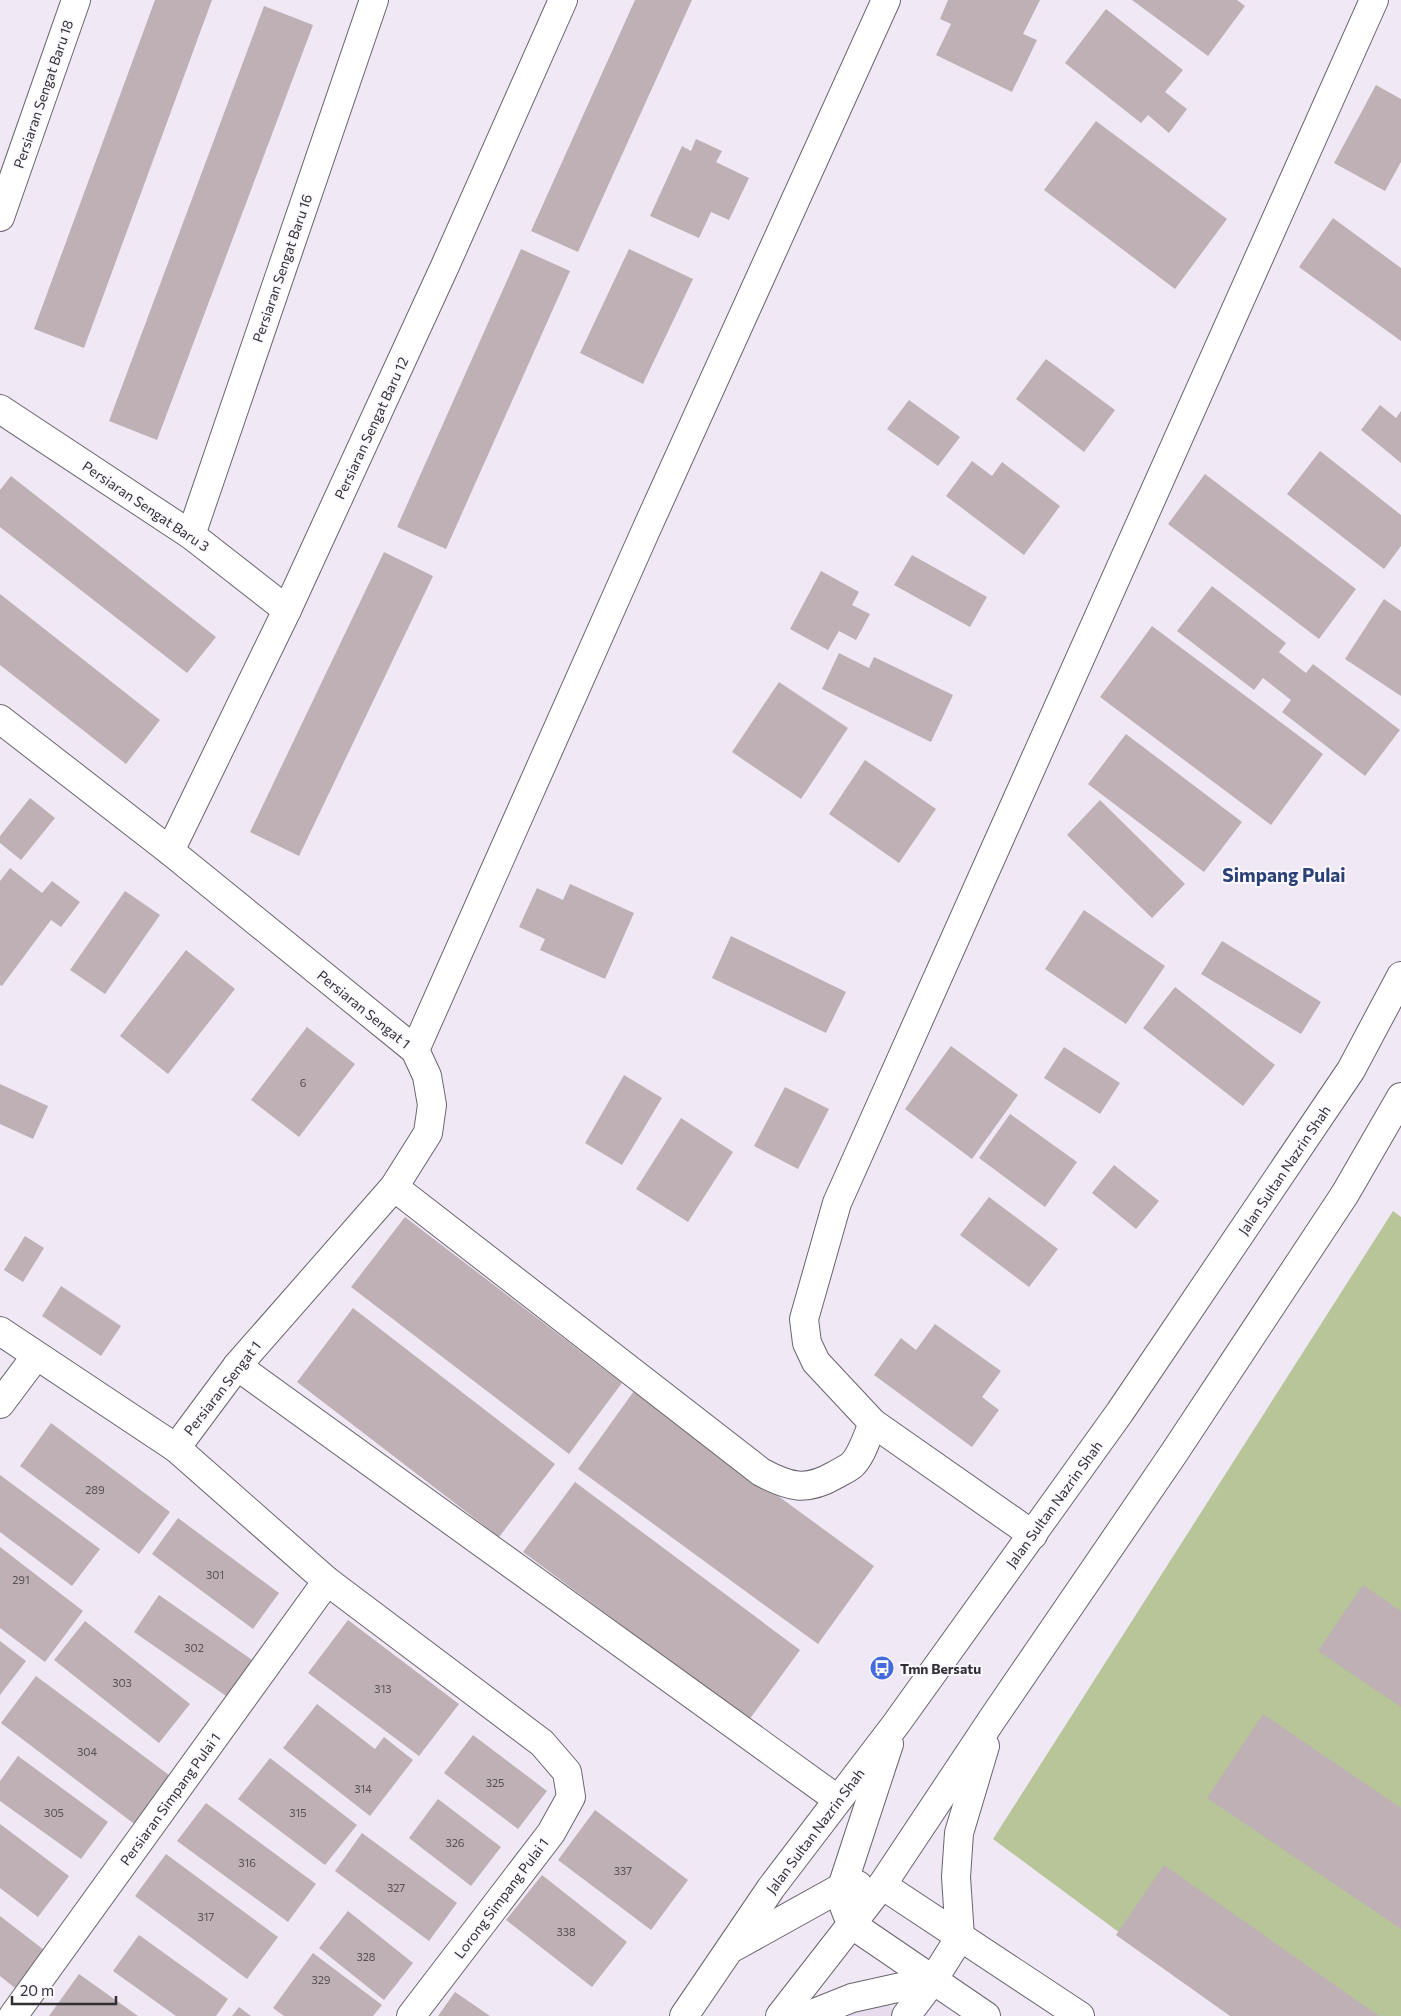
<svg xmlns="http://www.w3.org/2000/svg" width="1401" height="2016" font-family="Commissioner,sans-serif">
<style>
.built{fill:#e7dced}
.green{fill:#b7c599}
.building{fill:#beb0b4}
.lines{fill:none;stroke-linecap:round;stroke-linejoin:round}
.minor-casing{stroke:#6a646e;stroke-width:30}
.highway-casing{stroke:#6a646e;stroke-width:30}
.minor{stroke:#fff;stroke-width:28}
.highway{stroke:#fff;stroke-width:28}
.labels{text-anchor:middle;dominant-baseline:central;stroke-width:4;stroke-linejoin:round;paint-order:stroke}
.number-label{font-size:11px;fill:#565055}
.street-label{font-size:14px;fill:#333035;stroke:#fcf8ff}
.poi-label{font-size:14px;font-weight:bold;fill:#333035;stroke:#fcf8ff;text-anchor:start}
.district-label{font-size:19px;font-weight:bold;fill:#2a4079;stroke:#fcf8ff}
</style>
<rect width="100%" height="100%" fill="#f0e9f5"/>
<polygon class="built" points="867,1990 903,2016 849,2016"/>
<polygon class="green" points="1393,1211 1401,1217 1401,2016 1232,2016 993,1839"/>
<g class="building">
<polygon points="155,0 212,0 84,348 34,329"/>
<polygon points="635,0 692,0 578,252 531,231"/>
<polygon points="948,0 1040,0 1023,34 1037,40 1012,92 936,55 951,24 940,19"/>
<polygon points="1132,0 1237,0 1245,6 1208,56"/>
<polygon points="264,6 313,25 157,440 109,421"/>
<polygon points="1106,9 1183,70 1165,92 1187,109 1169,133 1148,115 1141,123 1065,63"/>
<polygon points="1376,85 1401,99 1401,162 1385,191 1334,163"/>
<polygon points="1096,121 1227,219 1175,289 1044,190"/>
<polygon points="696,139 722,151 716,162 749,178 729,220 711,212 699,238 650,216 682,146 691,151"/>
<polygon points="1333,218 1401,268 1401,341 1299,267"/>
<polygon points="521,249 570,271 446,549 397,527"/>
<polygon points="629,249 693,279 643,384 580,353"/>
<polygon points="1046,359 1115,410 1084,452 1016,399"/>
<polygon points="909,400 960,437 938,466 887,429"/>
<polygon points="1380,405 1396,418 1401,411 1401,463 1361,430"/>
<polygon points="1320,451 1401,515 1401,546 1384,569 1287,494"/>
<polygon points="972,461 992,476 1002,462 1060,506 1024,555 946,496"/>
<polygon points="1205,474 1356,589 1319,639 1168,524"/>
<polygon points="11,476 216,637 187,673 0,527 0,490"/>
<polygon points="384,552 433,576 299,856 250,832"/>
<polygon points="912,555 987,597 970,627 894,585"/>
<polygon points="821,571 859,592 852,605 870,614 856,640 839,631 828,650 790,629"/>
<polygon points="1212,586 1286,643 1279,652 1306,673 1313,664 1400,730 1365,776 1282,712 1291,700 1263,678 1254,690 1177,631"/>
<polygon points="0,594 160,720 126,764 0,665"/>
<polygon points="1384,599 1401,611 1401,696 1345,659"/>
<polygon points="1152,626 1323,754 1271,825 1100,697"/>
<polygon points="839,653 869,668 874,657 953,695 931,742 822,689"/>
<polygon points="779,682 848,728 801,799 732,752"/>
<polygon points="1126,734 1242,822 1204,872 1088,784"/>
<polygon points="865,760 936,809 899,863 829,814"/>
<polygon points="30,798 55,818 21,860 0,843 0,836"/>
<polygon points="1100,800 1185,884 1152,918 1067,835"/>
<polygon points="10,868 42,893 52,881 80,902 61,927 51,920 2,986 0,985 0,881"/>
<polygon points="570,884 634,913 605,979 540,950 545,939 519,927 537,888 563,900"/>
<polygon points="125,891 160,915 105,994 70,970"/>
<polygon points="1084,910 1165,966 1126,1024 1045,969"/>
<polygon points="731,936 846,992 826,1033 712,978"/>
<polygon points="1222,941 1321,1002 1301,1034 1201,974"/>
<polygon points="186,950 235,989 168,1074 120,1036"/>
<polygon points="1175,987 1275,1065 1243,1106 1143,1028"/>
<polygon points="307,1027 355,1064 299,1137 251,1100"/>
<polygon points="951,1046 1018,1095 972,1159 905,1109"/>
<polygon points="1064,1047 1120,1083 1100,1114 1044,1078"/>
<polygon points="624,1075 662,1098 622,1165 585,1143"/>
<polygon points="0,1084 48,1106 33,1139 0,1124"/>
<polygon points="785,1087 829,1109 798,1169 754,1146"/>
<polygon points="1010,1114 1077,1162 1045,1207 979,1158"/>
<polygon points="681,1118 733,1152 688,1222 636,1189"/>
<polygon points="1114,1165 1159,1201 1136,1229 1092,1193"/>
<polygon points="989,1197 1058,1249 1029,1287 960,1235"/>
<polygon points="405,1217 622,1383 569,1454 351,1287"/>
<polygon points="25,1236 44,1248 23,1282 4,1270"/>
<polygon points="61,1286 121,1326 101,1356 42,1316"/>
<polygon points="353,1308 555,1464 499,1537 297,1382"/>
<polygon points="935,1324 1001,1371 982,1397 999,1410 972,1447 874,1375 901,1338 916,1350"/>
<polygon points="634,1391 874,1566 818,1644 578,1469"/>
<polygon points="51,1423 170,1512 139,1554 20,1466"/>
<polygon points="0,1475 100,1549 72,1586 0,1532"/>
<polygon points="575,1482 800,1650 749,1720 523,1552"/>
<polygon points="178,1518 279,1593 253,1629 152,1554"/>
<polygon points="0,1547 83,1611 45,1662 0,1628"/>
<polygon points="1363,1585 1401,1611 1401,1707 1318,1651"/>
<polygon points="159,1595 255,1662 229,1698 134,1632"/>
<polygon points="348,1620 459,1704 419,1756 308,1673"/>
<polygon points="85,1621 190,1704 159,1743 54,1660"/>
<polygon points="0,1641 26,1661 0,1695"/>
<polygon points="36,1676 173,1778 137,1826 1,1723"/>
<polygon points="317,1704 375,1749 384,1737 413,1760 370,1816 283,1748"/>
<polygon points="1263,1714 1401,1808 1401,1929 1207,1798"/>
<polygon points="473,1735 547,1791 518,1829 444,1773"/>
<polygon points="18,1756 108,1822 81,1859 0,1801 0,1781"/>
<polygon points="270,1758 357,1825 325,1865 238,1799"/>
<polygon points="438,1799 501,1847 471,1886 409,1838"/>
<polygon points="206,1803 316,1884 288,1922 177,1841"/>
<polygon points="595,1810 688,1880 651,1930 558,1860"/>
<polygon points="0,1824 69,1876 38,1917 0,1888"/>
<polygon points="362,1833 457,1903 429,1941 335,1871"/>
<polygon points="166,1854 278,1937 247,1979 135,1896"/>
<polygon points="1164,1865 1379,2016 1230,2016 1116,1935"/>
<polygon points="542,1875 627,1942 592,1987 506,1920"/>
<polygon points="348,1911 413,1963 384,2000 319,1948"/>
<polygon points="0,1916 44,1950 15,1988 0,1976"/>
<polygon points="139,1935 228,1999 216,2016 176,2016 113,1971"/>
<polygon points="313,1953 382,2005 373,2016 284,2016 273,2008"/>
<polygon points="79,1974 138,2016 49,2016"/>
<polygon points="455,1992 490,2016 438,2016"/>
<polygon points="239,2007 251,2016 232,2016"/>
</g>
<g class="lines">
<defs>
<g id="minor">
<polyline points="0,217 76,0"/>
<polyline points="0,409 191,535 287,610"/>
<polyline points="191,535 374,0"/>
<polyline points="0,719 170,851 415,1050 427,1076 432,1105 428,1133 394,1187 237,1366 176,1448"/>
<polyline points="170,851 287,610 445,266 563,0"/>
<polyline points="415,1050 646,530 886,0"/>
<path d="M394 1187 761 1472C789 1487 806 1492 835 1475 840 1472 847 1469 852 1465 862 1455 867 1437 873 1423"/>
<polyline points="0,1331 176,1448 327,1581 542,1743 567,1772 571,1797 551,1833 411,2016"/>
<polyline points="237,1366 837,1799"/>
<polyline points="0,1404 36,1356"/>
<polyline points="1033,1535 873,1423 816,1362 807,1343 804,1319 837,1203 1374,0"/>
<polyline points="882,1885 1080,2016"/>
<polyline points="851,1924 986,2016"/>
<polyline points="13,2016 327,1581"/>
<polyline points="906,2016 933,1980 960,1937"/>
</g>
<g id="highway">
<polyline points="851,1924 844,1906 842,1887 889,1744"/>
<polyline points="960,1937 956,1877 959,1833 985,1746"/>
<polyline points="734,1947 842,1887 858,1885"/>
<polyline points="684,2016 771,1888 896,1724 1120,1412 1351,1070 1401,976"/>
<polyline points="780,2016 882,1885 993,1718 1174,1453 1345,1194 1401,1097"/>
<polyline points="807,2016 852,1998 933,1980"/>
</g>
</defs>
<use href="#minor" class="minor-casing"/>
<use href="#highway" class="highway-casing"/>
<use href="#minor" class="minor"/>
<use href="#highway" class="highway"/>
</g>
<defs>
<symbol id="bus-disc" viewBox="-11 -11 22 22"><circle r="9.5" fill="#436bdd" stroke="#fcf8ff"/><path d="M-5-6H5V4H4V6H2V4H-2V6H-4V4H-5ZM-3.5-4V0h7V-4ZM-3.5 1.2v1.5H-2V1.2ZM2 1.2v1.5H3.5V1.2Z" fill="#fff"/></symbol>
</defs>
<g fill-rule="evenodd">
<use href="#bus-disc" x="868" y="1654" width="28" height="28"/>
</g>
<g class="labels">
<g class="number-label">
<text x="303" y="1082">6</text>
<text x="95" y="1489">289</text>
<text x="215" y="1574">301</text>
<text x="21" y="1579">291</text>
<text x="194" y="1647">302</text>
<text x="122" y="1682">303</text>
<text x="383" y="1688">313</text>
<text x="87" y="1751">304</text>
<text x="495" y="1782">325</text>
<text x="363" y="1788">314</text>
<text x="54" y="1812">305</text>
<text x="298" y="1812">315</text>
<text x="455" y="1842">326</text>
<text x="247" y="1862">316</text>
<text x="623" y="1870">337</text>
<text x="396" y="1887">327</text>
<text x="206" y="1916">317</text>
<text x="566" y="1931">338</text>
<text x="366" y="1956">328</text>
<text x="321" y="1979">329</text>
</g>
<g class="street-label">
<text transform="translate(43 94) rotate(-71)">Persiaran Sengat Baru 18</text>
<text transform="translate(282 268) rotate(-71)">Persiaran Sengat Baru 16</text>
<text transform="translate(371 428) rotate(-65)">Persiaran Sengat Baru 12</text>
<text transform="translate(146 506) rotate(34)">Persiaran Sengat Baru 3</text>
<text transform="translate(364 1009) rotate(39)">Persiaran Sengat 1</text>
<text transform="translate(1284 1170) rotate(-56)">Jalan Sultan Nazrin Shah</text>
<text transform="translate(222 1388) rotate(-52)">Persiaran Sengat 1</text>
<text transform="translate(1054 1504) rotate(-54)">Jalan Sultan Nazrin Shah</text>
<text transform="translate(170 1799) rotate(-54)">Persiaran Simpang Pulai 1</text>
<text transform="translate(815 1831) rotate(-53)">Jalan Sultan Nazrin Shah</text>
<text transform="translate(501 1898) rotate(-53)">Lorong Simpang Pulai 1</text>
</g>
<g class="poi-label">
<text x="900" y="1668">Tmn Bersatu</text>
</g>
<g class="district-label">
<text x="1284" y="874">Simpang Pulai</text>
</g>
</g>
<path d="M12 1996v8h104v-8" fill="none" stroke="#333035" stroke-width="2.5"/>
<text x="20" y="1996" font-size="15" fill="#333035" stroke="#fcf8ff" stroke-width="4" paint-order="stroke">20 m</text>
</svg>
